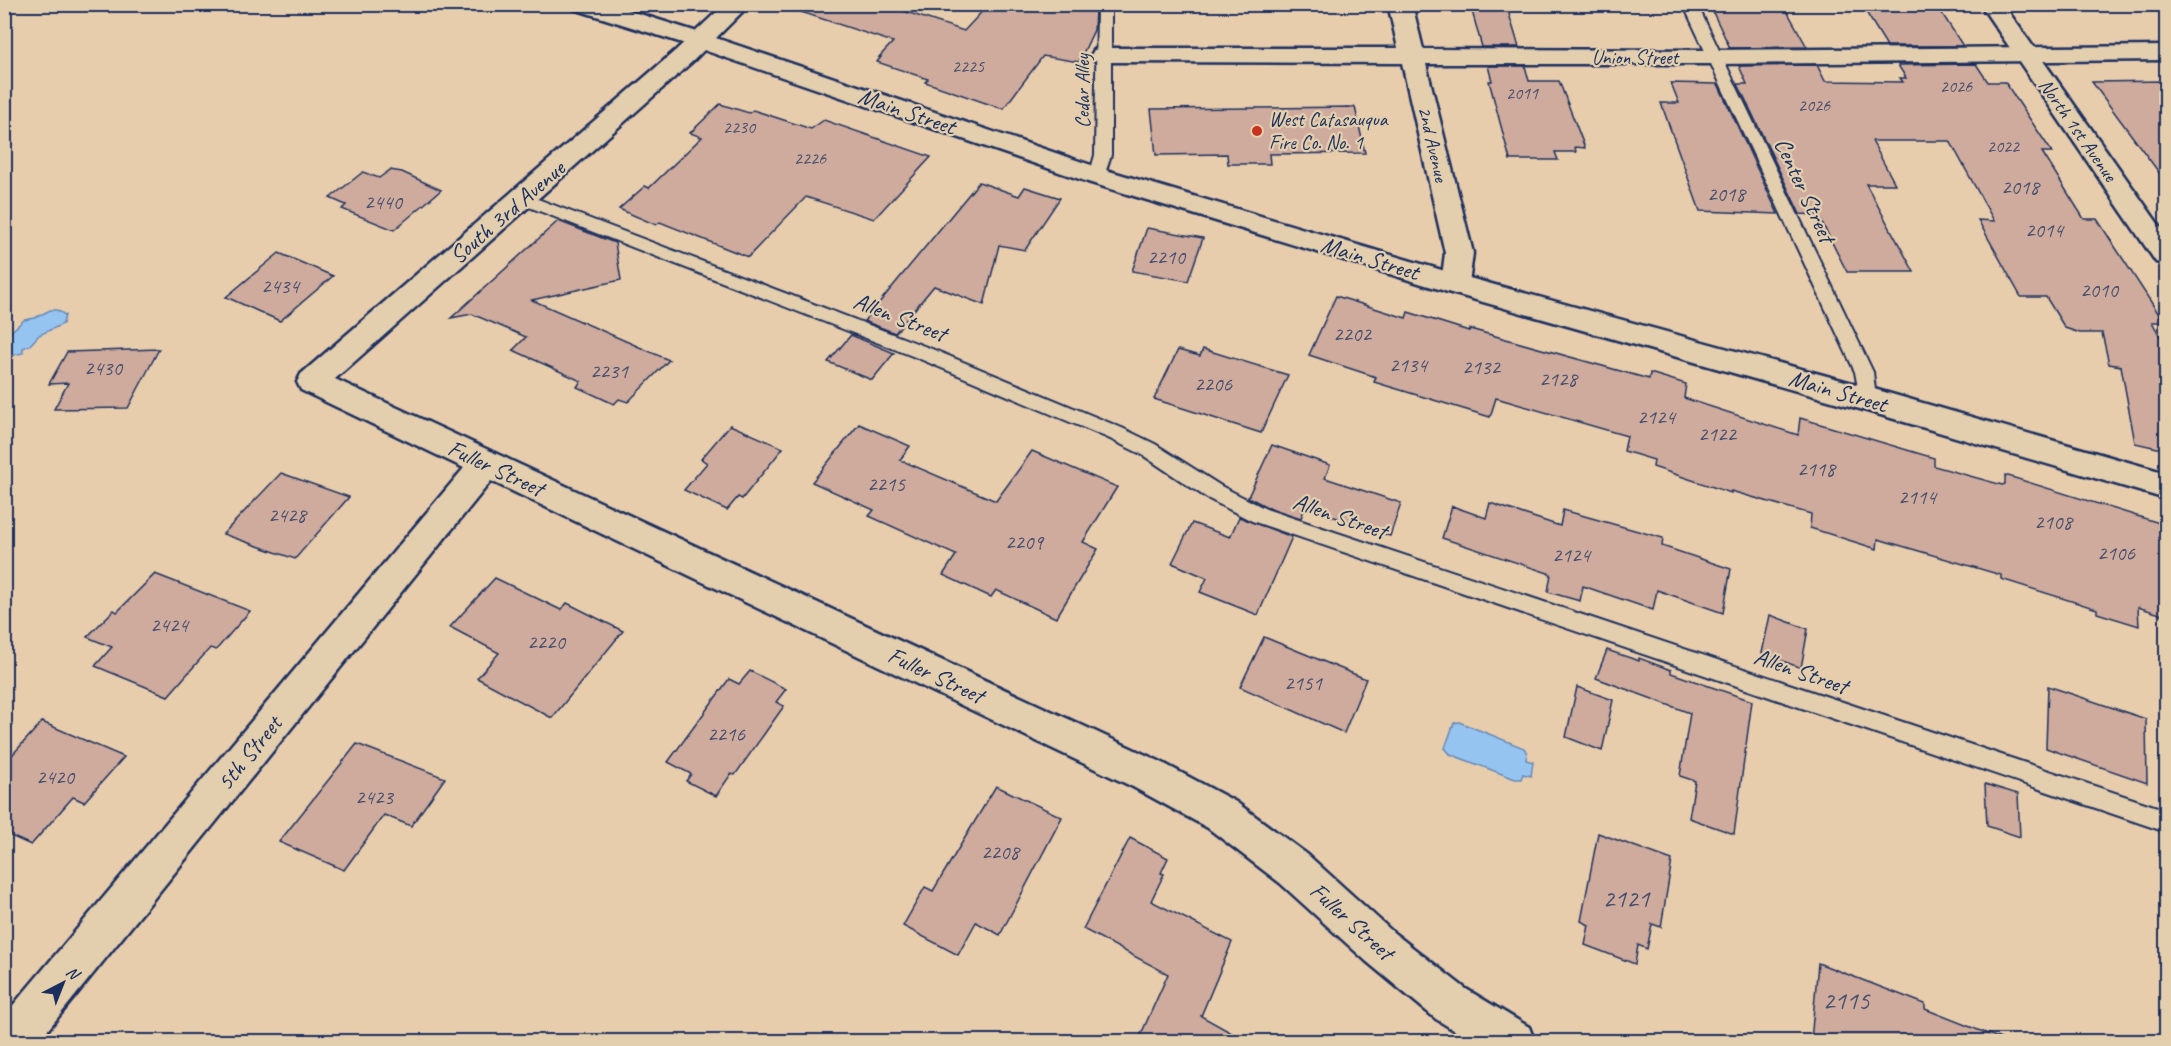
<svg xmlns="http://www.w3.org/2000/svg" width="2171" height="1046" font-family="Caveat,sans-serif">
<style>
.water{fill:#96c4f1;stroke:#6588b6;stroke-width:1.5}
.building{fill:#ceab9c;stroke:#1b2f5e;stroke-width:1.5}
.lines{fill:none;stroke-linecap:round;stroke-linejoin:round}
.service-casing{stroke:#1b2f5e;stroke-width:4}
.minor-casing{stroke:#1b2f5e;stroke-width:5}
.tertiary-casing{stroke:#1b2f5e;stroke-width:5}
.secondary-casing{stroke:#1b2f5e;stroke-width:5}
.service{fill:#e3cead;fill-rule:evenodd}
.minor{fill:#e3cead;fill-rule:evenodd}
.tertiary{fill:#e3cead;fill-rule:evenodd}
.secondary{fill:#e3cead;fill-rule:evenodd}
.poi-dot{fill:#c8321e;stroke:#e3cead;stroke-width:2}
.labels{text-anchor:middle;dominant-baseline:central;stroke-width:4.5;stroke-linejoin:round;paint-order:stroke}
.far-number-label{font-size:18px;fill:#484e6e}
.far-street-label{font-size:20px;fill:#1b2f5e;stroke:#e3cead}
.far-poi-label{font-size:20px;fill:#1b2f5e;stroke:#e3cead;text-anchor:start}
.number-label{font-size:21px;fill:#484e6e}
.street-label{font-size:24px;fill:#1b2f5e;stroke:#e3cead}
.near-number-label{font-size:26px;fill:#484e6e}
</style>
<rect width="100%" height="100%" fill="#e8cdad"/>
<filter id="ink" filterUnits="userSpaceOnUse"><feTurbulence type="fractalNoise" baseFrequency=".0167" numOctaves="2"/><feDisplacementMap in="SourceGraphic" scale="12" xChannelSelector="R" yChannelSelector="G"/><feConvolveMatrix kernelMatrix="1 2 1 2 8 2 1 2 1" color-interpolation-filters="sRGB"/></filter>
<g filter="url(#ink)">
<g class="water">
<polygon points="50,310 57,310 65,315 63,324 39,335 30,345 23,348 23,353 10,356 11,351 5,349 5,337 24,320 35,318"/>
<polygon points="1459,722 1524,748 1527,752 1526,760 1533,762 1531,776 1523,774 1521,779 1515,779 1450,754 1445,748 1454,723"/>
</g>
<g class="building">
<polygon points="799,4 882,4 964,31 989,4 1069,4 1095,11 1094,30 1079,62 1043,56 1004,108 1000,108 925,82 928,79 877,62 881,57 879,57 893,42 798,11"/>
<polygon points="1470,4 1506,4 1519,47 1482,47"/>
<polygon points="1709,4 1783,4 1807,47 1730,48"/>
<polygon points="1861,4 1936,4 1963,46 1887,46"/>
<polygon points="1976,64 1988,82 2005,82 2052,152 2042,152 2084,219 2097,219 2164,322 2152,322 2166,347 2166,450 2135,443 2121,366 2109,364 2102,333 2080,333 2065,328 2046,297 2021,297 1978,220 1994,221 1950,141 1872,141 1895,184 1866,184 1914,272 1847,272 1818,215 1800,214 1738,84 1747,84 1739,66 1817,65 1825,81 1903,82 1900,78 1906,78 1898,65"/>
<polygon points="1488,66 1525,66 1529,81 1559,81 1585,148 1575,147 1576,152 1555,152 1558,160 1510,160 1489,81 1492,81"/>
<polygon points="2166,81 2166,182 2092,82"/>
<polygon points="1671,83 1718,84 1778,214 1700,211 1661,103 1679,103"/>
<polygon points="720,104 749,113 753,110 811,129 824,120 931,157 874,219 806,197 748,257 660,222 656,225 619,209 645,186 649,188 702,137 690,133"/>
<polygon points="1355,107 1365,153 1269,154 1270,164 1228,164 1227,154 1156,155 1151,109"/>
<polygon points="390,170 402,172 441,190 394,230 342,209 346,205 330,198 363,172 379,178"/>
<polygon points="979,182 1019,196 1025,187 1060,198 1025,250 999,245 984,305 934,286 895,333 864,321"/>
<polygon points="558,221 615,243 621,280 532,300 669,360 628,402 619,399 614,404 577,387 581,381 513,350 526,337 472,314 451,318"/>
<polygon points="1147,228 1203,238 1188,281 1132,271"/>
<polygon points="279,253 333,276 280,321 226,297"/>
<polygon points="1336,296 1406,318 1408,312 1469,331 1470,329 1649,379 1650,373 1686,384 1684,398 1798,435 1800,418 1934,458 1934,466 2002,485 2005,484 2005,475 2166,525 2166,616 2138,607 2139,626 2097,613 2097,609 2001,579 2001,575 1878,539 1877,549 1810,528 1811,514 1731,491 1731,493 1653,467 1654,460 1624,451 1627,436 1496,398 1490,417 1374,382 1376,377 1309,355"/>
<polygon points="851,335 894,353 872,380 828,362"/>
<polygon points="159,349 128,408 54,409 68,383 49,384 67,352"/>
<polygon points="1203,349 1288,375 1261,433 1154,399 1178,350 1200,356"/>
<polygon points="859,424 910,446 900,460 996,501 1032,451 1117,487 1083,542 1098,549 1056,618 996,590 991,597 943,575 956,555 869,516 874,510 812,482"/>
<polygon points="730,425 783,448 742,499 738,497 727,510 684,490 707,463 701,459"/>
<polygon points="1272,445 1330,465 1325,478 1401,503 1390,536 1305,507 1301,518 1267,507 1248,497"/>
<polygon points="281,473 349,497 295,559 223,534"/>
<polygon points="1490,503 1560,526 1563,510 1663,538 1662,546 1731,569 1723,613 1657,590 1653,610 1583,586 1580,601 1548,592 1551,574 1442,538 1452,506 1486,518"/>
<polygon points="1239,517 1292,537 1258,615 1200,592 1207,578 1172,563 1192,523 1230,537"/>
<polygon points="155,574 250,611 216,650 210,648 168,696 95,666 112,647 87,637 114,610 117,612"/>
<polygon points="495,578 561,610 567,603 623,631 552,718 477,678 499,653 450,627"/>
<polygon points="1770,615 1808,629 1801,668 1762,653"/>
<polygon points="1264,637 1366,679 1344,733 1240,687"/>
<polygon points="1607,650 1639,661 1639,658 1671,670 1671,673 1752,701 1734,834 1689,818 1695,781 1680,776 1690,713 1596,678"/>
<polygon points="750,671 786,689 776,702 784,706 735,775 731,774 716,796 686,781 691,774 668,762 729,679 739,684"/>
<polygon points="2048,686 2146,719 2147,783 2046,748"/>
<polygon points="1577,687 1613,700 1602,751 1566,737"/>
<polygon points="42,722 124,757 84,802 73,797 31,845 4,833 4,764"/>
<polygon points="357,744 445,778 411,826 384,815 344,870 279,842"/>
<polygon points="1985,784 2018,794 2020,837 1987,826"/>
<polygon points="996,786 1062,817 1000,935 976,922 958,955 903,926 925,887 933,891"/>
<polygon points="1598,833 1672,860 1661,927 1652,924 1647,949 1638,945 1635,964 1585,945 1589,925 1581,921"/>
<polygon points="1130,838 1168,858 1161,873 1164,874 1151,901 1232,942 1201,1016 1246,1041 1138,1041 1168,974 1083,929"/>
<polygon points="1818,963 1925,1004 1925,1009 2001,1039 2001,1041 1811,1041"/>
</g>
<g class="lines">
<defs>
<g id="service">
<polygon points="1097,4 1111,4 1111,155 1103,180 1091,180 1089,176 1095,155"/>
<polygon points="1683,4 1697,4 1873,372 1876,399 1873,404 1867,406 1861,404 1855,372"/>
<polygon points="522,193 932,349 1122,428 1155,444 1221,486 1266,509 2166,810 2166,832 1252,521 1207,498 1141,454 1108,438 920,359 516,202 514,198 516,194"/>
</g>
<g id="minor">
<polygon points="725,4 750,4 693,61 335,379 1159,761 1236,802 1308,855 1394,933 1466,989 1529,1027 1535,1042 1473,1042 1436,1019 1366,961 1280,883 1208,828 1133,787 491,481 38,1042 4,1042 4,1016 464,468 301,390 297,382 301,374 675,51"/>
<polygon points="1388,4 1412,4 1423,49 1715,50 2166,46 2166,60 1715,64 1426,64 1473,253 1469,284 1465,291 1455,294 1445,291 1441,284 1445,253 1402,63 1103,62 1094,60 1091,55 1094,50 1103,48 1398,48"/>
</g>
<polygon id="tertiary" points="1980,4 2003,4 2166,235 2166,265 2156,262"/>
<polygon id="secondary" points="571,4 608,4 710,36 1106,170 1455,274 1867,387 2166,473 2166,499 1867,411 1455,294 1088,182 692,46 574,9"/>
</defs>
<use href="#service" class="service-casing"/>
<use href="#minor" class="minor-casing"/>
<use href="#tertiary" class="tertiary-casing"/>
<use href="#secondary" class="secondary-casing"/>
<use href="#service" class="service"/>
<use href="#minor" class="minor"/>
<use href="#tertiary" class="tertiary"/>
<use href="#secondary" class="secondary"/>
</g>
</g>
<circle class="poi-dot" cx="1257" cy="131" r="6"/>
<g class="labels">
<g class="far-number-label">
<text x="968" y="66">2225</text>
<text x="1956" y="86">2026</text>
<text x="1522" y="93">2011</text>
<text x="1814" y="105">2026</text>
<text x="739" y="127">2230</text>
<text x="2003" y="146">2022</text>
<text x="810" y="158">2226</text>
</g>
<g class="far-street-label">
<text x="1635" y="57">Union Street</text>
<text transform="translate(1082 91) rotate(-90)">Cedar Alley</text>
<text transform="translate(2078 130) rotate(55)">North 1st Avenue</text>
<text transform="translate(1433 144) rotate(77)">2nd Avenue</text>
</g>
<g class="far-poi-label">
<text x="1269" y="119">West Catasauqua<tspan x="1269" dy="23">Fire Co. No. 1</tspan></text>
</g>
<g class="number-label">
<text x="2020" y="187">2018</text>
<text x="1726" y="194">2018</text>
<text x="383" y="202">2440</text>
<text x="2044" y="230">2014</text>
<text x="1166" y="257">2210</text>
<text x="280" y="286">2434</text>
<text x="2099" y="290">2010</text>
<text x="1352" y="334">2202</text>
<text x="1408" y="365">2134</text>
<text x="1481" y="367">2132</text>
<text x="103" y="368">2430</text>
<text x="609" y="371">2231</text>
<text x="1558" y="379">2128</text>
<text x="1213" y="384">2206</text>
<text x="1656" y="417">2124</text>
<text x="1717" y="434">2122</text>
<text x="1816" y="469">2118</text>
<text x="886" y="484">2215</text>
<text x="1917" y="497">2114</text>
<text x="287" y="515">2428</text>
<text x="2053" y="522">2108</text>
<text x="1024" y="542">2209</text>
<text x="2116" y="553">2106</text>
<text x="1571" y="555">2124</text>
<text x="169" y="625">2424</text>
<text x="546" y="642">2220</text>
<text x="1303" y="683">2151</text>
<text x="726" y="734">2216</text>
<text x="55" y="777">2420</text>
<text x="374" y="797">2423</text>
<text x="1000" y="852">2208</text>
</g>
<g class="street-label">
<text transform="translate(907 111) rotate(19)">Main Street</text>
<text transform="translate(1805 190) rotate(65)">Center Street</text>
<text transform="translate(507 212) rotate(-41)">South 3rd Avenue</text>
<text transform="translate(1370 258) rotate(17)">Main Street</text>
<text transform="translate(900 317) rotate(21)">Allen Street</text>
<text transform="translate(1838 391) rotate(16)">Main Street</text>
<text transform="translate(496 468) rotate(25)">Fuller Street</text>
<text transform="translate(1340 516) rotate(19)">Allen Street</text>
<text transform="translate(1801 671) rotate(19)">Allen Street</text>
<text transform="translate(936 675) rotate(25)">Fuller Street</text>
<text transform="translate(249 753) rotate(-51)">5th Street</text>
<text transform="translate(1352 921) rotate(42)">Fuller Street</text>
</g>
<g class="near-number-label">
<text x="1626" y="898">2121</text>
<text x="1846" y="1000">2115</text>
</g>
</g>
<rect width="2171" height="1046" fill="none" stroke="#e3cead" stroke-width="24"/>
<rect x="12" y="12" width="2147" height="1022" fill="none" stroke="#1b2f5e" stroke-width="2" filter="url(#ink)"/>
<g transform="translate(63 983) rotate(42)" stroke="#e3cead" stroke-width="4.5" paint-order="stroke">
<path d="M0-4.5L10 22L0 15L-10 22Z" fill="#1b2f5e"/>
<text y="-9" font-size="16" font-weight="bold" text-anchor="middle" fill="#1b2f5e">N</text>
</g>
</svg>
